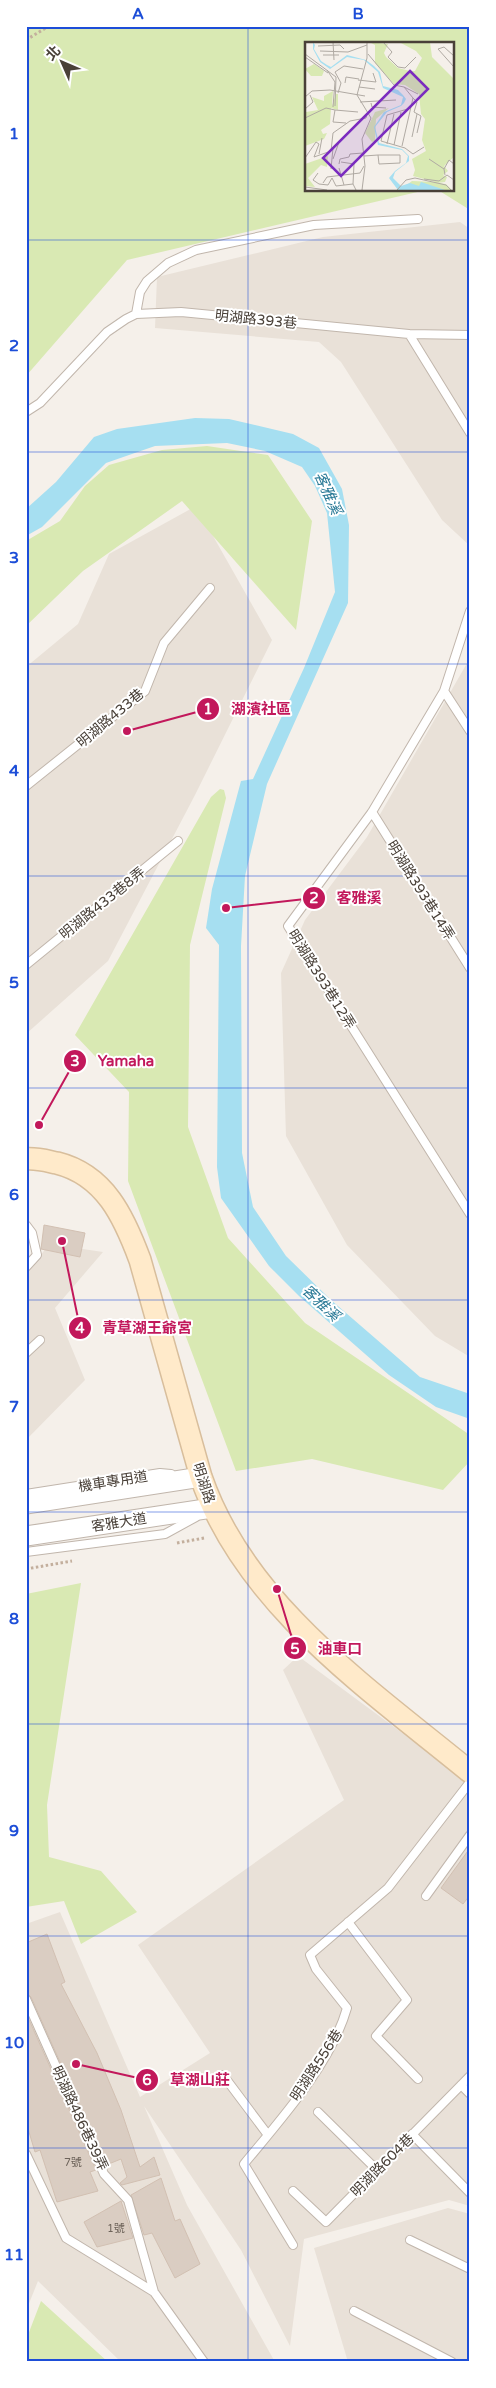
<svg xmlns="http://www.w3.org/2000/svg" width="496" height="2388" font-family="'Varela Round','Noto Sans TC',sans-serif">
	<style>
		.residential { fill: #e9e1d8 }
		.green { fill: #d9e9b3 }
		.water { fill: #a6dff1 }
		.building { fill: #dacdc2; stroke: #d2c0b2 }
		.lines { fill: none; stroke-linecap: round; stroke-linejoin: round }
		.service-casing { stroke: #c1b6ac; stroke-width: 10 }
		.tertiary-casing { stroke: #c1b6ac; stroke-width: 21 }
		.secondary-casing { stroke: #d8be9c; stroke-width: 24 }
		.path { stroke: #c3af9d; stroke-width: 3; stroke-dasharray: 2.5 2.5; stroke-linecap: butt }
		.service { stroke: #fff; stroke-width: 8 }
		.tertiary { stroke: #fff; stroke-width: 19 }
		.secondary { stroke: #ffeaca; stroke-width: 21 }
		.grid { fill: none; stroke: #1d4ed8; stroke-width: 1; stroke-opacity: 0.55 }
		.labels { text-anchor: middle; stroke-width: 4; stroke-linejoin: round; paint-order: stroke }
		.number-label { font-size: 11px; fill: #6d635a }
		.street-label { font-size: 14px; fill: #494038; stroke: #fff }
		.water-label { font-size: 15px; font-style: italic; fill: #297996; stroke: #fff }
		.inset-road { fill: none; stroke: #b0aaa3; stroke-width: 1 }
		.view { fill: #7b2cbf; fill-opacity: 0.15; stroke: #7b2cbf; stroke-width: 2.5 }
		.inset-edge { fill: none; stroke: #494038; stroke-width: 2.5 }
		.leader { fill: none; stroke: #c2185b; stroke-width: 2 }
		.callout-dot { fill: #c2185b; stroke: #fff; stroke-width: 2 }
		.mark-label { font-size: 15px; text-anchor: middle; font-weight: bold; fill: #fff }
		.callout-label { font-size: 15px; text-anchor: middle; font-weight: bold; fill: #c2185b; stroke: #fff; stroke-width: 4; stroke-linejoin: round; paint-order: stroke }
		.neatline { fill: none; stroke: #1d4ed8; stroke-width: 2 }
		.grid-label { font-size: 16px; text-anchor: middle; font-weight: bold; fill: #1d4ed8 }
	</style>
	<rect width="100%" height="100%" fill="#f5f0ea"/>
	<!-- residential -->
	<path class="residential" d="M460,222L470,229V546L442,520L341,362L319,342L155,328L157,277L323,237Z
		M196,506L272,640L195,795L108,961L26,1034V667L78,624L109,554Z
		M470,658V1357L435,1336L347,1245L286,1136L281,973L305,920L367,837Z
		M49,1244L103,1252L55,1308L85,1380L26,1440V1275Z
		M298,1656L470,1783V2206L449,2200L304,2239L290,2346L241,2250L144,2106L187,2205L275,2362H121L38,2281L26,2311V1924L60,1912L140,2097L210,2053L138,1945L344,1800L283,1670Z
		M448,2208L470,2214V2362H348L314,2248Z"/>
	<!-- green -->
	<path class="green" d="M26,26H470V210L438,190H452V44H306V190H426L127,260L26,376Z
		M207,446L268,455L312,521L296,630L182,501L83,571L26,626V541L60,521L85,486L109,465L162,450Z
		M220,789L224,790L226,798L190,945L188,1127L228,1238L305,1323L470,1435V1461L443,1490L312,1459L236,1471L128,1181L129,1092L75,1035L211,797Z
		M81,1583L47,1805L49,1857L101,1871L137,1912L81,1944L64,1901L26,1907V1594Z
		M41,2301L108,2362H26V2340Z"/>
	<!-- water -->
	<path class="water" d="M195,418L229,419L293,434L319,448L342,489L349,525L348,603L267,784L245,876L241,946L242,1153L253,1207L286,1256L331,1300L420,1377L470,1394V1419L436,1407L389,1375L299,1296L269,1266L221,1198L217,1167L219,945L206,928L212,889L241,781L253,779L304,668L335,592L327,513L315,486L302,467L265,451L227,443L155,446L106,463L42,527L26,536V509L56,482L94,437L117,429Z"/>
	<!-- building -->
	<path class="building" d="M44,1225L85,1233L80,1257L41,1249Z
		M470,1848V1895L463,1904L441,1888Z
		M47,1934L65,1982L61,1984L97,2053L121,2110L140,2167L154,2157L160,2175L122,2185L120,2183L127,2177L121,2159L106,2165L31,1997L26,1993V1943Z
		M26,2013L96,2170L90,2172L98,2191L57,2202L40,2150L35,2152L26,2122Z
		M161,2178L175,2221L180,2219L200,2264L175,2278L152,2233L144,2235L131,2195Z
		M121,2201L133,2238L97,2247L84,2222Z"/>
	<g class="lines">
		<defs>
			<path id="service" d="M136,314L140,292L147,281L168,263L196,250L314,225L418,219
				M409,334L470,335
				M26,412L40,403L107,332L126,319L136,314L181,312L409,334L470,433
				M470,611L444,691L372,812L288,926L470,1214
				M444,691L470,731
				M26,786L145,691L164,643L210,588
				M372,812L470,968
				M26,965L178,841
				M26,1225L32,1233L37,1255L26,1267
				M26,1353L40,1340
				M26,1494L160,1473L171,1474
				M26,1552L165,1534L196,1517
				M426,1896L470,1835
				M348,1922L407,2000L376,2036L418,2079
				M26,1999L104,2174L128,2200L154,2292
				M223,2075L268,2135
				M461,2085L470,2094
				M318,2112L377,2170
				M412,2134L470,2193
				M26,2154L66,2238L154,2292L204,2362
				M293,2191L326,2222L470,2076
				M410,2240L470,2269
				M293,2245L244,2164C281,2119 331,2064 347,2008L316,1969L310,1955L388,1888L470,1782
				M354,2311L452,2362"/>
			<path id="tertiary" d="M26,1504L201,1477
				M26,1536L212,1508"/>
			<path id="secondary" d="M26,1159C36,1158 47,1161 57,1163C105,1175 124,1217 140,1260L201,1477C245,1605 369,1689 470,1772"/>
		</defs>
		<!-- service casing -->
		<use href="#service" class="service-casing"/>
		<!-- tertiary casing -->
		<use href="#tertiary" class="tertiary-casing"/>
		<!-- secondary casing -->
		<use href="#secondary" class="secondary-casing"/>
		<!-- path -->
		<path class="path" d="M26,40L49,26
			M177,1543L204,1538
			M26,1569L72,1561"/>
		<!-- service -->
		<use href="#service" class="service"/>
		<!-- tertiary -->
		<use href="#tertiary" class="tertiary"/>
		<!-- secondary -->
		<use href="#secondary" class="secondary"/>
	</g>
	<!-- grid -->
	<path class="grid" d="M248,26V2362M26,240H470M26,452H470M26,664H470M26,876H470M26,1088H470M26,1300H470M26,1512H470M26,1724H470M26,1936H470M26,2148H470"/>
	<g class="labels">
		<!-- number labels -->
		<g class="number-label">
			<text x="73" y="2166">7號</text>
			<text x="116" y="2232">1號</text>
		</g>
		<!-- street labels -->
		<g class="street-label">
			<text transform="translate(256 319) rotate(6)" y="5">明湖路393巷</text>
			<text transform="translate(110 718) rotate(-40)" y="5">明湖路433巷</text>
			<text transform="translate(421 890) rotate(58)" y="5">明湖路393巷14弄</text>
			<text transform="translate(102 903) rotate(-39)" y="5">明湖路433巷8弄</text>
			<text transform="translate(322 979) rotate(58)" y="5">明湖路393巷12弄</text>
			<text transform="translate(113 1481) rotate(-9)" y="5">機車專用道</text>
			<text transform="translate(204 1483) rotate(72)" y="5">明湖路</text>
			<text transform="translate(119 1522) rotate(-9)" y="5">客雅大道</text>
			<text transform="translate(316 2065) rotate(-57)" y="5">明湖路556巷</text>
			<text transform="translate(80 2118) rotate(65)" y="5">明湖路486巷39弄</text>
			<text transform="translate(382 2165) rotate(-45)" y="5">明湖路604巷</text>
		</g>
		<!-- water labels -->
		<g class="water-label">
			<text transform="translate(328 493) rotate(66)" y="5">客雅溪</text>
			<text transform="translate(321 1303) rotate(43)" y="5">客雅溪</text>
		</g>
	</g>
	<!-- overview -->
	<g transform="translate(305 42)">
		<rect width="149" height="149" fill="#f5f0ea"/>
		<path d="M64,0L83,2L79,11L81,15L93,26L105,29H110L117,16L111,9L94,0H125L127,15L148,36L149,115L139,124L143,129L138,133L142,135L140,140L132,141L141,142L147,148H95L107,139L130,140L108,134L110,128L107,117L121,109L117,98L120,77L116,72L114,52L100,43L89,42L70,21V3ZM9,22L19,29L17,34H6L0,27ZM28,49L27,64L31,52H33V68L26,66L25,82L16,88L18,92L22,91L19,97L0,104L1,70L13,68L7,55L19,59V54ZM84,66L71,77L70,99L67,100L60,91L70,70ZM23,114L22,125L16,123L3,136L10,145L0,144V122Z" fill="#d9e9b3"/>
		<path d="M8,0L10,3L9,7L16,19L22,23L26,25L42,13L61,18L69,24L75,30L78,44L93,48L98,53L101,57L99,61L96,64L82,70L70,85L74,101L97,107L104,114V119L90,130L88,136L96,144L105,141L114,144L116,140L140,148H93L84,136L90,129L101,121L103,114L97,108L73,103L69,85L79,70L96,63L98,55L78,46L73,30L59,18L42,15L25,27L15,20L8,7Z" fill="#a6dff1"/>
		<path class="inset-road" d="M28,0L29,18M78,0L87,10L83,15L93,25L100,26L111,15M13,4L35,3L39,7M15,9L43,10M43,10L62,3M0,12L31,35L30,64M63,12L89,43L99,45L108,56L97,104M18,13H34M149,14L139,5L133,7L149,25M0,15L23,31M39,24L58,27M22,28L30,40L28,65M53,38L71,40L68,31M40,41L41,35L54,37M54,45L70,47M99,45L113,52M33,51L36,41L30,30L39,24M0,55L7,49L25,48L60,54M108,56L112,60L109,70L116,74L112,91M55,60L91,58M66,61L67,65L81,66M106,66L82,73L76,99L100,106L108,112L119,105M0,67L8,60L5,53M30,68L53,70M0,76L21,66L30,68L28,80L41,81M107,95L112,72M82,102L89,72M89,103L96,70M14,112L17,96M59,114L73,113H95V121L74,122L73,113M0,116L11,100L14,102L9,115L26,109L28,91L45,79L61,76L62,71M28,117L34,100M124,117L139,127L140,133M36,120L49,122L48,142M34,122L35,117L44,115L45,112L58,111M34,126L39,143M26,127L28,106M139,127L144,118L149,122M13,131L8,138L14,142L23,143L27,136M27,136L31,144L48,142L51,148M119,137L134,139L142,133L149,138M18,141L22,135L55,131L59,124M0,145L22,148M57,148L60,124L57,97L66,76L52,53L62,16V0M92,148L101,138L110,136L141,143L146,148"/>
		<path class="view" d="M105,29L123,47L36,134L18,116Z"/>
		<rect width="149" height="149" class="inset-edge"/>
	</g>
	<!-- callouts -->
	<path class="leader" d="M127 731L208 709M226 908L314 898M39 1125L75 1061M62 1241L80 1328M277 1589L295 1648M76 2064L147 2080"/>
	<g class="callout-dot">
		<circle cx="127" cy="731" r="5"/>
		<circle cx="226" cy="908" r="5"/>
		<circle cx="39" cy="1125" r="5"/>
		<circle cx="62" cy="1241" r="5"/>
		<circle cx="277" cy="1589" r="5"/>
		<circle cx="76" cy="2064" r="5"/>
		<circle cx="208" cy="709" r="12"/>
		<circle cx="314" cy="898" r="12"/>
		<circle cx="75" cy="1061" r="12"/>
		<circle cx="80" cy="1328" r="12"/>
		<circle cx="295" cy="1648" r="12"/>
		<circle cx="147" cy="2080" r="12"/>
	</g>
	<g class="mark-label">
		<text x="208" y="714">1</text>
		<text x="314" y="903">2</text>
		<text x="75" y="1066">3</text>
		<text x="80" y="1333">4</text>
		<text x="295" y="1654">5</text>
		<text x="147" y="2085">6</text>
	</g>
	<g class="callout-label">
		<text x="261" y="714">湖濱社區</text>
		<text x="359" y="903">客雅溪</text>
		<text x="126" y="1066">Yamaha</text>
		<text x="147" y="1333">青草湖王爺宮</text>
		<text x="340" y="1654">油車口</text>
		<text x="200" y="2085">草湖山莊</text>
	</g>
	<!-- border -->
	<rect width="496" height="2388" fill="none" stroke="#ffffff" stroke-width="55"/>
	<!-- north arrow -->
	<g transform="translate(62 62) rotate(315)" stroke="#ffffff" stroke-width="4" paint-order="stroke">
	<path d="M0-4L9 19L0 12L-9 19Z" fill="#494038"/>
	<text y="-8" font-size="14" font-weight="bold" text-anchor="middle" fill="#494038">北</text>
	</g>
	<rect x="28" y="28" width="440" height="2332" class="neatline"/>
	<g class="grid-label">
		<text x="138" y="19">A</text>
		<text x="358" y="19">B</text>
		<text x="14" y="139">1</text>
		<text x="14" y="351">2</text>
		<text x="14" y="563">3</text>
		<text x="14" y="776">4</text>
		<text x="14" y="988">5</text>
		<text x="14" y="1200">6</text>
		<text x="14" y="1412">7</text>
		<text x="14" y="1624">8</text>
		<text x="14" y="1836">9</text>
		<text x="14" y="2048">10</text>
		<text x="14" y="2260">11</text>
	</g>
</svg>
